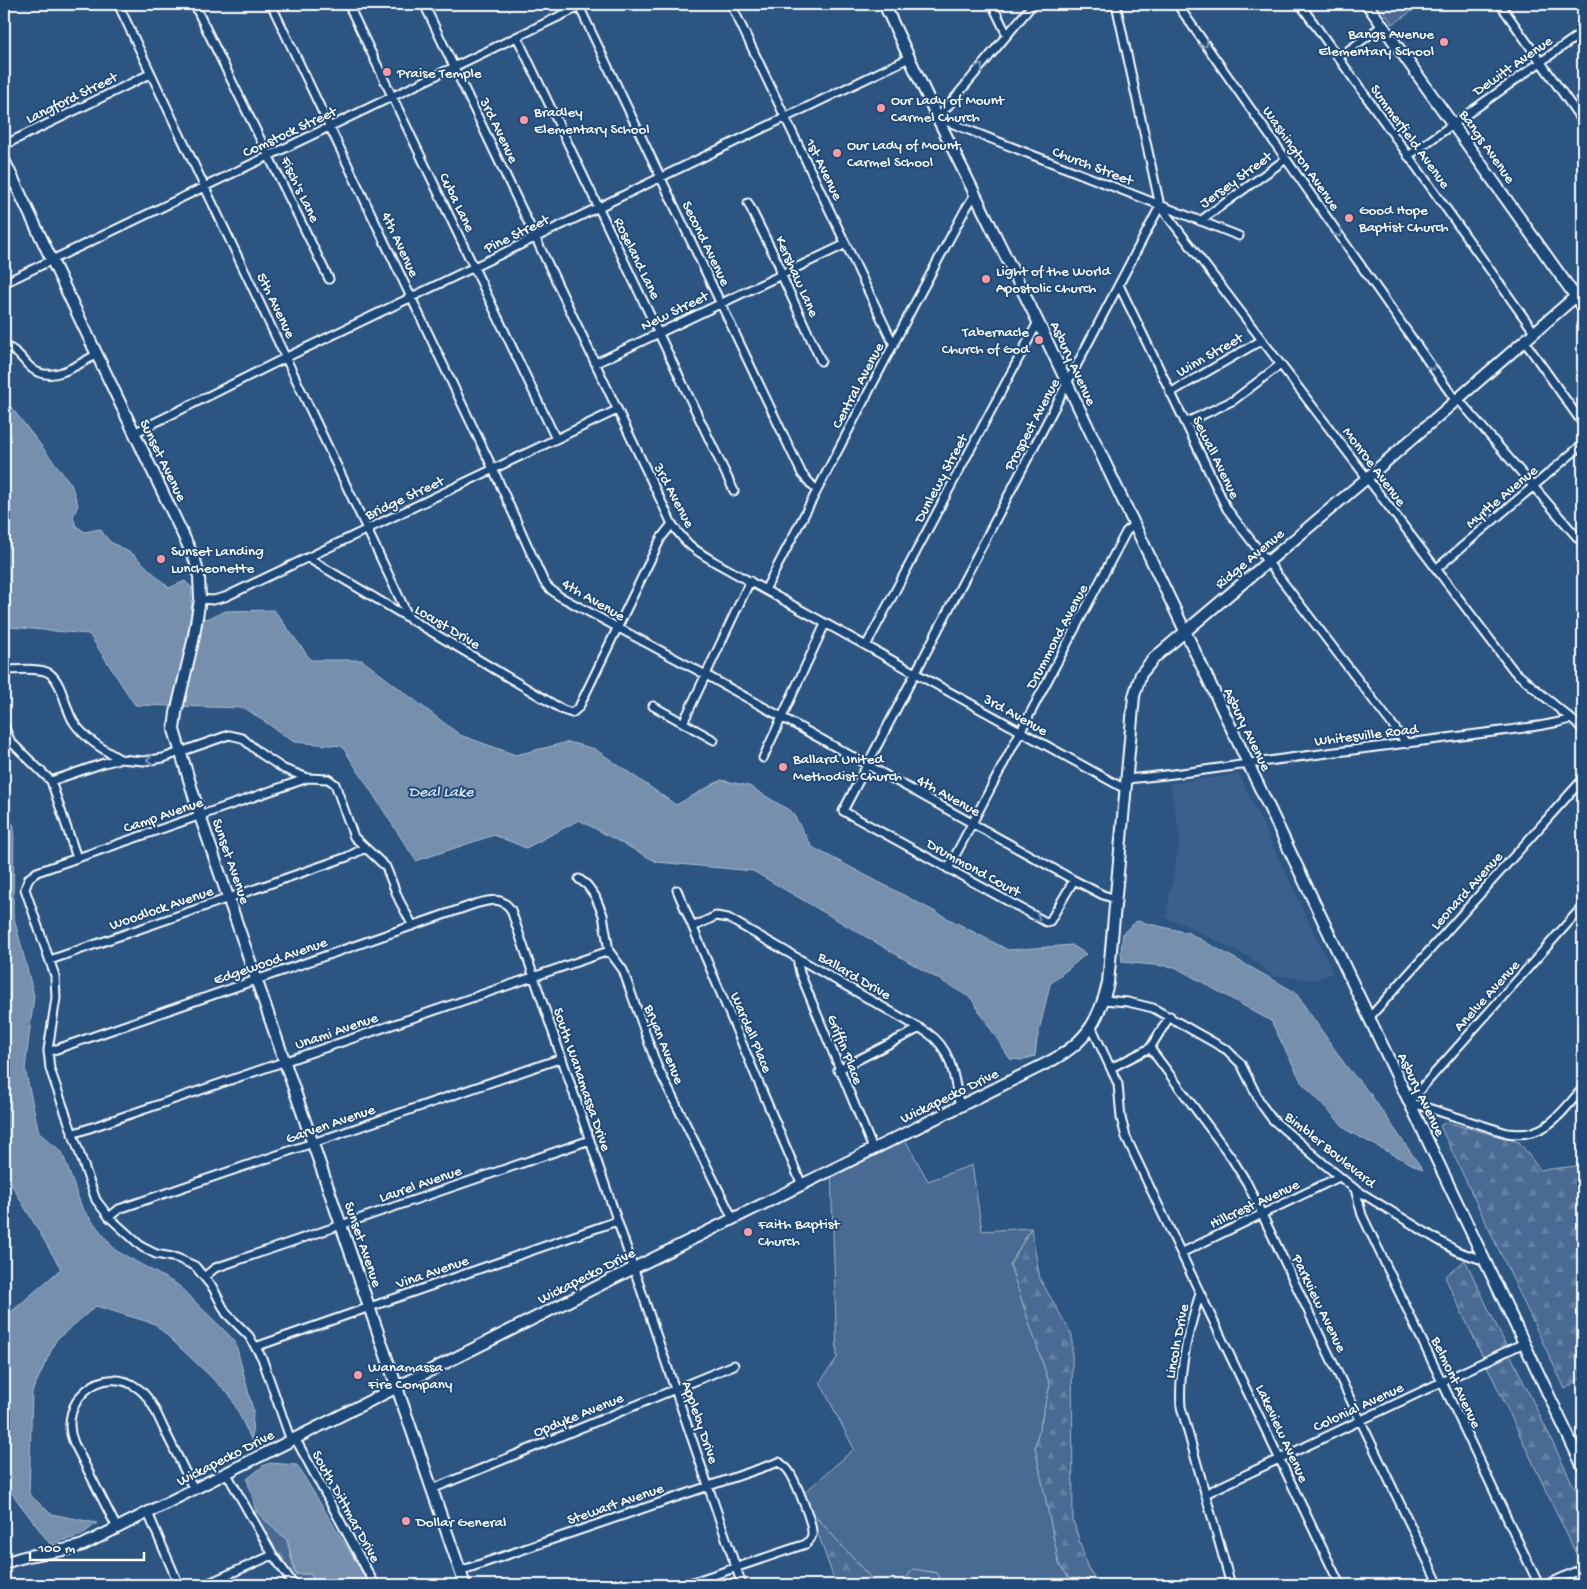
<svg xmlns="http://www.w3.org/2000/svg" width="1587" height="1589" font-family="'Gochi Hand',sans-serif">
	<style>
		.built { fill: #3b618b }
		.green { fill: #486b92; stroke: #a4b5c8 }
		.forest { fill: url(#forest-firs); stroke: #a4b5c8 }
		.water { fill: #748fad; stroke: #acbcce }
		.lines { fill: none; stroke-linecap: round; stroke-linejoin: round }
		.street-casing { stroke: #fff; stroke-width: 11 }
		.secondary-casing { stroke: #fff; stroke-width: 14 }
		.street { stroke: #1f4a7a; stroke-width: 7 }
		.secondary { stroke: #1f4a7a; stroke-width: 10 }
		.oneway { stroke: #7992af }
		.poi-dot { fill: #ff9aa2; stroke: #1f4a7a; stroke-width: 2 }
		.labels { text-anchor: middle; stroke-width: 4; stroke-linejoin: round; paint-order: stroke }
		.poi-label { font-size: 15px; fill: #fff; stroke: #1f4a7a; text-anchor: start }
		.street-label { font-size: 15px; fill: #fff; stroke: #1f4a7a }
		.water-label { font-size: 16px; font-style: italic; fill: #d5dde6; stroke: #1f4a7a }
	</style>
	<defs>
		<pattern id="forest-firs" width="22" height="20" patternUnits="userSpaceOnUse" patternTransform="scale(1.25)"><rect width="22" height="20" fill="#486b92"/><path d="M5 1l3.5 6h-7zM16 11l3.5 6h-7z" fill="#6381a2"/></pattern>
	</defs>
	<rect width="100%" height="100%" fill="#2c5582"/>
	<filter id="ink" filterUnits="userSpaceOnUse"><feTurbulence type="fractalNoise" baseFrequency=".02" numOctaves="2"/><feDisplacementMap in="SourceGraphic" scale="10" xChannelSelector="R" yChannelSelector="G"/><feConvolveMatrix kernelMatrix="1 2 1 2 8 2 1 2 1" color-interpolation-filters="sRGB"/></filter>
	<g filter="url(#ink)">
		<!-- built -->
		<path class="built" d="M1239,774L1333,973L1314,980L1272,975L1251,958L1180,923L1166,918L1180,837L1170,784Z"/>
		<!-- green -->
		<path class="green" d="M1378,4H1422L1393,24Z
			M902,1134L928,1181L972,1165L982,1231L1031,1228L1010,1265L1050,1385L1035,1447L1059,1564L1074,1585H944L937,1573L913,1569L902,1585H877L810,1510L804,1493L854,1449L820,1382L837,1358L831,1169Z"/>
		<!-- forest -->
		<path class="forest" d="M1446,1122L1519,1142L1540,1170L1578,1166L1583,1156V1377L1565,1389L1440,1126Z
			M1031,1228L1040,1279L1072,1335L1073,1520L1087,1566L1099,1585H1074L1059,1564L1035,1447L1050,1385L1010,1265Z
			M1465,1260L1575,1489L1583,1496V1556L1578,1558L1445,1277Z
			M810,1510L877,1585H836Z
			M256,1511L287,1540L295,1574H311L314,1585H300L283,1565L252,1516Z
			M913,1569L937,1573L944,1585H902Z"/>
		<!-- water -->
		<path class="water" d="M4,398L71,484L78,505L73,517L76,526L85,532L100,529L109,541L134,555L169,588L185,581L192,588L191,614L207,619L226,611L274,610L311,660H362L460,735L516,755L568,742L595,749L676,805L721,780L749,786L792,812L812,847L1008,950L1072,945L1086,954L1050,984L1037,1040L1035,1056L1023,1060L1010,1059L971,998L753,871L657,862L579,820L526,848L494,835L416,861L342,746L294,742L245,708L135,705L89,634L9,627L4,625Z
			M4,811L14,826L13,914L34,996L25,1069L39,1133L62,1152L82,1208L115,1250L178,1285L235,1341L253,1410L252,1441L230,1395L155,1324L96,1306L56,1340L32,1392L29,1494L51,1514L97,1523L80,1536L50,1544L4,1483V1318L61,1269L4,1172Z
			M1137,921L1189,933L1295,992L1346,1066L1371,1095L1423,1170L1348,1131L1302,1083L1271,1021L1175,967L1122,962L1121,951L1123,933Z
			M270,1463L297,1465L370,1585H314L311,1574H296L287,1540L256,1511L247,1479L263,1466Z"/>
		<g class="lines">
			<defs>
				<path id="street" d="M118,4L410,620
					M194,4L329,279
					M271,4L493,469L544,582L549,588L559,596L706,675L1074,880L1103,895L1116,899
					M348,4L556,439
					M424,4L672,524C688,547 696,551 720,565L1125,789
					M578,4L802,474L817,491
					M731,4L894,345
					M992,4L1007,35
					M1033,4L938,118L1239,236
					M1177,4L1456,401
					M1300,4L1535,333
					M1500,4L1583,122
					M517,37L734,491
					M1338,58L1383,25
					M4,145L150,74
					M1408,156L1583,32
					M748,203L779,265L781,274L821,361
					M1160,206L1514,671L1583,729
					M1200,221L1286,159
					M4,283L585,4
					M1119,285L1227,509L1407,744
					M1525,342L1583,424
					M4,346C15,349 21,357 28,365C48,387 77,365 97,354
					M596,363L846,244
					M1170,393L1262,340
					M1458,399L1583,544
					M1185,423L1234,400L1281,364
					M134,433L287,357L909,58
					M308,558L563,710L572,713L579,707L661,538L672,524
					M1436,569L1583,444
					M765,590L914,305L965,210L975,194
					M200,599L213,600L225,597L617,410
					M866,646L1038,322
					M4,670C15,670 40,667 49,673C62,681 65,708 73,721C84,738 102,749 120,759
					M653,706L714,740
					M683,723L750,581
					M4,726L11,742L51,781L77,858
					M763,758L825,624
					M1126,779C1199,773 1272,759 1345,751C1392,745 1439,739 1485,733C1515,729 1543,727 1571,719
					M51,781L104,763L120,759L144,761L163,758L229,735L242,738L261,754L284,769L308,778L328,779L335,784L354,837L386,867L399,900L413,926
					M948,869L1126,532L1134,524
					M579,879L587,885L595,896L603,915L609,951L623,970L657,1066L733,1219
					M1074,880L1050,921L1046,922L843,811L1160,206L1116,4
					M677,890L802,1185
					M1583,906L1409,1102L1507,1133C1546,1139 1560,1114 1583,1088
					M693,927L716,916L728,918L928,1033C953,1050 954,1079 960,1107
					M797,958L800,973L873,1149
					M50,960L347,857L365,848
					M1104,1000L1128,1002L1153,1008L1227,1050L1241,1064L1261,1104L1272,1119L1324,1164L1355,1189L1438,1240L1457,1251L1485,1261
					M1369,1018L1583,779
					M1092,1028L1118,1084L1121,1118L1126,1137L1200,1293C1189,1330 1178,1369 1181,1407L1231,1585
					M1150,1048L1231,1157L1247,1183L1439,1585
					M48,1052L475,904C490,900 502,896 511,910L742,1585
					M1111,1068L1150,1048L1170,1016
					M838,1070L920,1028
					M72,1134L609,951
					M1355,1189L1362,1215L1539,1585
					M109,1217L119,1209L562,1058
					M1181,1253L1339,1177
					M204,1277L215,1268L590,1140
					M1200,1293L1340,1585
					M255,1347L617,1221
					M295,1438L375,1585
					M291,1441L262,1358L249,1336L226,1313L213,1288L195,1266L177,1258L156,1254L142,1247L109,1217L96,1200L50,1069L48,1050L56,998L55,976L25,889L29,878L37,872L308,778
					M227,1474L273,1555L294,1585
					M432,1489L734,1365
					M1205,1494L1524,1343
					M148,1513L179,1585
					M117,1528L74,1443C56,1402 103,1361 139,1389C153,1400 159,1420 167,1435C176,1453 185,1471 194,1490
					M460,1571L779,1462C782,1465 785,1466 788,1470C795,1479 813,1523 812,1534C812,1538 809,1541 806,1544L684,1585
					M204,1585L273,1555
					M1546,1585L1583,1568"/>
				<path id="secondary" d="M884,4L937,117L1038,322L1583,1467
					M1367,4L1583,307
					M4,160L195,560L199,577L200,599L193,641L176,713L174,730L200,816L465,1585
					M4,1564C29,1552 57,1554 83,1545L634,1268L1045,1064C1083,1045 1098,1025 1108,983L1134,696L1141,674L1154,658L1367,478L1583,290"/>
			</defs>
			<!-- street casing -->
			<use href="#street" class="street-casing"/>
			<!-- secondary casing -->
			<use href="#secondary" class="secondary-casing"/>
			<!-- street -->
			<use href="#street" class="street"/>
			<!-- secondary -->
			<use href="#secondary" class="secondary"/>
		</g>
		<!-- one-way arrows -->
		<defs><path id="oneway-chevron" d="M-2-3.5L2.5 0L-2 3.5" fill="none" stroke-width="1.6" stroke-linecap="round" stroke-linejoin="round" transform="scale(1.25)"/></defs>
		<g class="oneway">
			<use href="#oneway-chevron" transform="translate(1205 44) rotate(55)"/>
			<use href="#oneway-chevron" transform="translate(980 67) rotate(-50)"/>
			<use href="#oneway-chevron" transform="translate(1339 234) rotate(55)"/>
			<use href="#oneway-chevron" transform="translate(1432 367) rotate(55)"/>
			<use href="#oneway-chevron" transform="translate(150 760) rotate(175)"/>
			<use href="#oneway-chevron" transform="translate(1037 918) rotate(29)"/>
		</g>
	</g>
	<!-- markers -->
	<g class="poi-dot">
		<circle cx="1444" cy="42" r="5"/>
		<circle cx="387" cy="72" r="5"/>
		<circle cx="881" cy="108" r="5"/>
		<circle cx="524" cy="120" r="5"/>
		<circle cx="837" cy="153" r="5"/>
		<circle cx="1349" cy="218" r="5"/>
		<circle cx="986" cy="279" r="5"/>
		<circle cx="1039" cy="340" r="5"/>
		<circle cx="161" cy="559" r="5"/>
		<circle cx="783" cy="767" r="5"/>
		<circle cx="748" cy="1232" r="5"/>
		<circle cx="358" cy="1375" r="5"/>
		<circle cx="406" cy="1521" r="5"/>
	</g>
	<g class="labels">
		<!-- poi labels -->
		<g class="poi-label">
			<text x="1434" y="38" text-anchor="end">Bangs Avenue<tspan x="1434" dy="17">Elementary School</tspan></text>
			<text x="397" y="77">Praise Temple</text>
			<text x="891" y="104">Our Lady of Mount<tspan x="891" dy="17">Carmel Church</tspan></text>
			<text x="534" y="116">Bradley<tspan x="534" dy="17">Elementary School</tspan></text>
			<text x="847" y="149">Our Lady of Mount<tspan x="847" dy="17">Carmel School</tspan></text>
			<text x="1359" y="214">Good Hope<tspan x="1359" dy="17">Baptist Church</tspan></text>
			<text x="996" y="275">Light of the World<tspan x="996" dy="17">Apostolic Church</tspan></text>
			<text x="1029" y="336" text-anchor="end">Tabernacle<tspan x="1029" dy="17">Church of God</tspan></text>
			<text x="171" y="555">Sunset Landing<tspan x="171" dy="17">Luncheonette</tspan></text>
			<text x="793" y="763">Ballard United<tspan x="793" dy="17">Methodist Church</tspan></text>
			<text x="758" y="1228">Faith Baptist<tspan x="758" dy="17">Church</tspan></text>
			<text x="368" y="1371">Wanamassa<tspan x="368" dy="17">Fire Company</tspan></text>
			<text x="416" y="1526">Dollar General</text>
		</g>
		<!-- street labels -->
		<g class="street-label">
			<text transform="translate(1512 65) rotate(-35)" y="5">Dewitt Avenue</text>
			<text transform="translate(71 97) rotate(-26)" y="5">Langford Street</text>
			<text transform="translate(500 130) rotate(64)" y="5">3rd Avenue</text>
			<text transform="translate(289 131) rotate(-25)" y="5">Comstock Street</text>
			<text transform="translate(1411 136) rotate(54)" y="5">Summerfield Avenue</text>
			<text transform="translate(1488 146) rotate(55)" y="5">Bangs Avenue</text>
			<text transform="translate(1302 158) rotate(55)" y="5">Washington Avenue</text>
			<text transform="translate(1093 165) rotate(21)" y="5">Church Street</text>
			<text transform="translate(825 169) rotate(64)" y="5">1st Avenue</text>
			<text transform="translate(1235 179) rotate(-36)" y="5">Jersey Street</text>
			<text transform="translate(301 189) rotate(64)" y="5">Fisch's Lane</text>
			<text transform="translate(458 202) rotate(64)" y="5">Cuba Lane</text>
			<text transform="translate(516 233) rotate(-26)" y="5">Pine Street</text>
			<text transform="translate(707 243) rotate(64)" y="5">Second Avenue</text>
			<text transform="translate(401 244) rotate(65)" y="5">4th Avenue</text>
			<text transform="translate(638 258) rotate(64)" y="5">Roseland Lane</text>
			<text transform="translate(798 276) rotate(66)" y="5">Kershaw Lane</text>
			<text transform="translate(277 305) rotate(64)" y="5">5th Avenue</text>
			<text transform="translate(674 310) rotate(-26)" y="5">New Street</text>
			<text transform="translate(1209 354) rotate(-30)" y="5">Winn Street</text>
			<text transform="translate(1074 363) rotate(65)" y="5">Asbury Avenue</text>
			<text transform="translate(857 385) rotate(-62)" y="5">Central Avenue</text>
			<text transform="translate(1031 424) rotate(-62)" y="5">Prospect Avenue</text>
			<text transform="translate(1217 457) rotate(64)" y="5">Sewall Avenue</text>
			<text transform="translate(164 460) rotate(64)" y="5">Sunset Avenue</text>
			<text transform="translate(1375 466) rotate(53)" y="5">Monroe Avenue</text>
			<text transform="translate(940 478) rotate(-62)" y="5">Dunlewy Street</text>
			<text transform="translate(675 495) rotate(62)" y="5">3rd Avenue</text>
			<text transform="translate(1501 496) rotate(-40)" y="5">Myrtle Avenue</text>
			<text transform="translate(404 497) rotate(-25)" y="5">Bridge Street</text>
			<text transform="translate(1249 558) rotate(-40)" y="5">Ridge Avenue</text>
			<text transform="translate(594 599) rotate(30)" y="5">4th Avenue</text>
			<text transform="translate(448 626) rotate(31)" y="5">Locust Drive</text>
			<text transform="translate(1056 636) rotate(-62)" y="5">Drummond Avenue</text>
			<text transform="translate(1016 714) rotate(29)" y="5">3rd Avenue</text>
			<text transform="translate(1248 729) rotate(64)" y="5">Asbury Avenue</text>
			<text transform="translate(1366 734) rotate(-7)" y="5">Whitesville Road</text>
			<text transform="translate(949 795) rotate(29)" y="5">4th Avenue</text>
			<text transform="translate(163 814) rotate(-19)" y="5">Camp Avenue</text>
			<text transform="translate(232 861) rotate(71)" y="5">Sunset Avenue</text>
			<text transform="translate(974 867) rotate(29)" y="5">Drummond Court</text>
			<text transform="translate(1466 890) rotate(-48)" y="5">Leonard Avenue</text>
			<text transform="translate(161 907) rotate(-19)" y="5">Woodlock Avenue</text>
			<text transform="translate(270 960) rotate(-19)" y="5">Edgewood Avenue</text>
			<text transform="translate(855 975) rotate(30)" y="5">Ballard Drive</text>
			<text transform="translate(1486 995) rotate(-48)" y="5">Anelve Avenue</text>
			<text transform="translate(336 1030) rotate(-19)" y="5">Unami Avenue</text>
			<text transform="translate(752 1032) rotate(67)" y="5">Wardell Place</text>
			<text transform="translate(665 1044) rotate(68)" y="5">Bryan Avenue</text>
			<text transform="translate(846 1049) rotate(68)" y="5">Griffin Place</text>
			<text transform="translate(583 1079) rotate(71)" y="5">South Wanamassa Drive</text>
			<text transform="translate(1422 1094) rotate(64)" y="5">Asbury Avenue</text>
			<text transform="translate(949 1095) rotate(-26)" y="5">Wickapecko Drive</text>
			<text transform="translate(330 1123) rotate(-19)" y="5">Garven Avenue</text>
			<text transform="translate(1331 1149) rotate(39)" y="5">Bimbler Boulevard</text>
			<text transform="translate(420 1183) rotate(-19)" y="5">Laurel Avenue</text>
			<text transform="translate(1254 1203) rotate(-25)" y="5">Hillcrest Avenue</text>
			<text transform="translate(364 1244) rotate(71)" y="5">Sunset Avenue</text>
			<text transform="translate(432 1271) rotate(-19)" y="5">Vina Avenue</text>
			<text transform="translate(586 1275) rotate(-27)" y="5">Wickapecko Drive</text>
			<text transform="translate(1320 1303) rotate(64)" y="5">Parkview Avenue</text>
			<text transform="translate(1176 1341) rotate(-79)" y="5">Lincoln Drive</text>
			<text transform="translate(1457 1382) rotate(65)" y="5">Belmont Avenue</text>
			<text transform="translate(1358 1406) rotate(-25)" y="5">Colonial Avenue</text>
			<text transform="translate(578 1414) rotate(-22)" y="5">Opdyke Avenue</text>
			<text transform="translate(701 1422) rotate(71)" y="5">Appleby Drive</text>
			<text transform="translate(1283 1433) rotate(65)" y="5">Lakeview Avenue</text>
			<text transform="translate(225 1457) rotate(-27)" y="5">Wickapecko Drive</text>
			<text transform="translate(615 1503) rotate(-19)" y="5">Stewart Avenue</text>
			<text transform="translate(347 1506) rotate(61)" y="5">South Dittmar Drive</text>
		</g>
		<!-- water labels -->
		<g class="water-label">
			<text x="441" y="796">Deal Lake</text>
		</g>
	</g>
	<!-- margin -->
	<rect width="1587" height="1589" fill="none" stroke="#1f4a7a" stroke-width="20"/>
	<rect x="10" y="10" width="1567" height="1569" fill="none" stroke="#fff" stroke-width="2" filter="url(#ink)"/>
	<!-- scale -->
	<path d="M30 1552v8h114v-8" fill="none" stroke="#ffffff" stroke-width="2.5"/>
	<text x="38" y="1552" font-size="15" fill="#ffffff" stroke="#1f4a7a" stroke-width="4" paint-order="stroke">100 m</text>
</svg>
